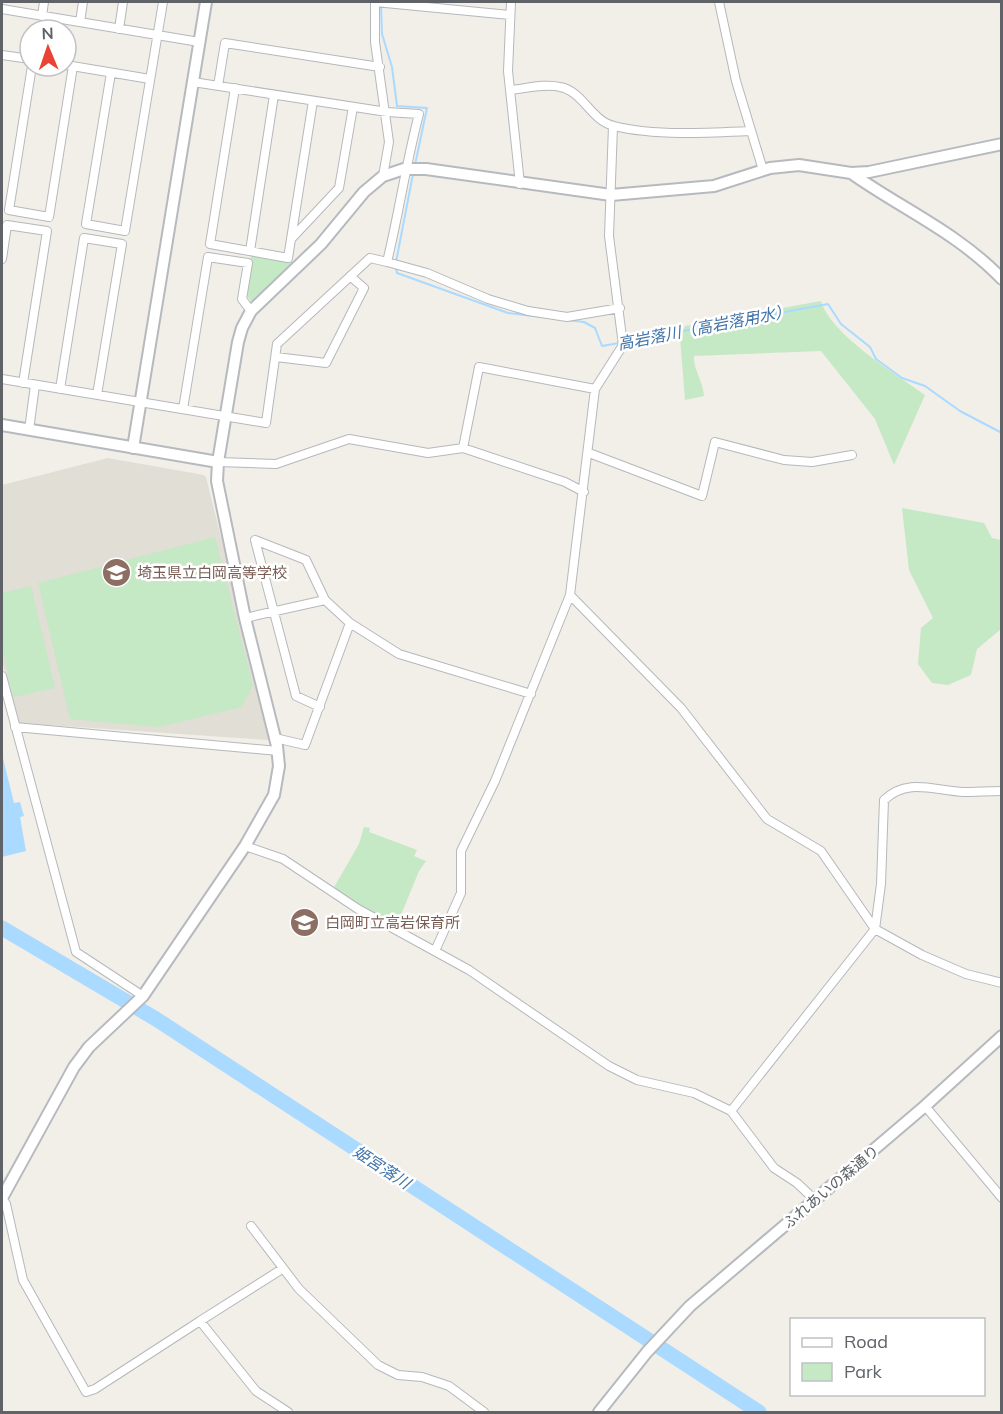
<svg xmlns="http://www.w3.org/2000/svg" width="1003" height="1414" font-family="Mulish,'Noto Sans JP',sans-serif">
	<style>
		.education { fill: #e1ded6 }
		.green { fill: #c5e8c5 }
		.water { fill: #aadaff }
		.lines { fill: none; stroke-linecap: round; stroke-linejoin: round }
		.stream { stroke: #aadaff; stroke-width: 2 }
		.river { stroke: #aadaff; stroke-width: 15 }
		.street-casing { stroke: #b5b8bc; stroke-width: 10 }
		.secondary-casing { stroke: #b6babf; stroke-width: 14 }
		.street { stroke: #fff; stroke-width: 8 }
		.secondary { stroke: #fff; stroke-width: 10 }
		.labels { text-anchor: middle; stroke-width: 5; stroke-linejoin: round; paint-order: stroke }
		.education-label { font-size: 15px; fill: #785e54; stroke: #fff; text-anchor: start }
		.street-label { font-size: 15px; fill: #5f6368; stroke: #fff }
		.water-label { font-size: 16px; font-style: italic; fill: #4174aa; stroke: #fff }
	</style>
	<rect width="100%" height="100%" fill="#f1efe8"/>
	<!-- education -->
	<path class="education" d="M108,458L204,475L206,477L271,738L268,740L20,723L17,720L2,661V485Z"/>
	<!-- green -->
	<path class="green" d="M251,255L296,262L252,302L246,295Z
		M821,301C831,335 896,374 925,395L894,465L875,419L821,351L694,356C693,369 703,381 704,396L685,400L680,337L685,326Z
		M902,508L984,523L992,538L1001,540V629L977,649L971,675L948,685L932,683L918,664L921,628L933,618L909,570Z
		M215,537L253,686L242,707L159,727L70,719L38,583Z
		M31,586L55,688L13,697L2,647V593Z
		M364,827L370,828L369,832L417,850L414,856L426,861L419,871L396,927L333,889L359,844Z"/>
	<!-- water -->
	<path class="water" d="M2,754L14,803L20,802L24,816L20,817L26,851L2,857Z"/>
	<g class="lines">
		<!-- stream -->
		<path class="stream" d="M381,4L382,34L392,67L397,106L427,108L415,165
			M396,262L413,174
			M396,268L397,273L508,313L584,322L595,328L602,346L619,343
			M625,342L828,304L841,324L870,347L876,359L902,378L925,386L960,411L1002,433"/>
		<!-- river -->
		<path class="river" d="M2,928L156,1019L759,1412"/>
		<defs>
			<path id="street" d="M375,2V42L389,142L383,176
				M375,2L510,15
				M511,2L508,71L520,184
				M719,2L736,81L763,170
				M2,9L199,42
				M42,16L44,2
				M80,22L83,2
				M119,29L123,2
				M2,55L30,59
				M66,65L150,79
				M32,66L9,210L49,217L73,66
				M111,73L86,224L125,231L163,2
				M218,86L225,43L380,67
				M235,88L210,244L288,258L313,101
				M510,90C524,89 545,83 560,87C583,91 591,121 614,126C653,136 711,133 751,131
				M292,238L339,188L353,107
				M250,251L274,95
				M2,259L7,225L47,231L23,383
				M387,262L427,273L488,299L528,311L567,317L620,308
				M276,357L326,363L364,288L350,276
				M2,379L266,423L277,344L370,258L387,262C399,213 406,163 419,114L387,112L193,82
				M60,389L84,238L122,244L97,395
				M183,409L208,257L248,263L242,299L251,311
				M29,430L35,385
				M463,448L479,367L595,389
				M589,453L702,496L715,442L784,460L812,462L852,455
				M218,462L276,464L349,439L428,453L463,448L565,482L584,492
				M255,540L306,560L325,600L350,623L399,654L531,694
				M255,540L296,696L320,707
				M570,595L681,708L767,819L821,851L875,929L922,955L966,974L1002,983
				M245,618L325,600
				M2,676L76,952L143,996
				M15,727L278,751
				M275,738L305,745L350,623
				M245,846L283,859L358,909L469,970L609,1066L637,1080L694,1093L731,1111L774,1168L797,1183L815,1200
				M435,951L461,893V851L495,781L570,595L595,389L623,345L609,236L613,126
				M925,1106L1002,1198
				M731,1111L875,929L881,884L884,800C908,777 935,791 964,792C976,792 989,791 1002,791
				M2,1198L6,1204L23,1280L86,1392L95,1389L200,1321L256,1391L288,1412
				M251,1226L299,1289L378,1365L398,1375L422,1377L449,1386L484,1412
				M200,1321L282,1269"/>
			<path id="secondary" d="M851,173C902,209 958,233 1002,279
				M2,425L218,462
				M133,448L206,2
				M2,1198L74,1067L89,1047L143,996L245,846L274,795L279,766L277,746L245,618L217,481L218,462L238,342L242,328L251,311L321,244L364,192L383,176L404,169H426L611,195L714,186L770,168L799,165L851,173L869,172L1002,144
				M599,1412L647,1352L690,1306L925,1106L1002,1036"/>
		</defs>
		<!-- street casing -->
		<use href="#street" class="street-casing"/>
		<!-- secondary casing -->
		<use href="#secondary" class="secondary-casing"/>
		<!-- street -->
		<use href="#street" class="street"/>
		<!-- secondary -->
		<use href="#secondary" class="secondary"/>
	</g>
	<!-- icons -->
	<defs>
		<symbol id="school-disc" viewBox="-11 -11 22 22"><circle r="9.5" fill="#8d6e63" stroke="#fff"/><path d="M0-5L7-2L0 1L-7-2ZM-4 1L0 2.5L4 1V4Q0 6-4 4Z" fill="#fff"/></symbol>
	</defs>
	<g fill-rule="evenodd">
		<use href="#school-disc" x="100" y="556" width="33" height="33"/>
		<use href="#school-disc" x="288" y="906" width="33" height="33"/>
	</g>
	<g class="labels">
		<!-- education labels -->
		<g class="education-label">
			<text x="137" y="578">埼玉県立白岡高等学校</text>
			<text x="325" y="928">白岡町立高岩保育所</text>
		</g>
		<!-- street labels -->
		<g class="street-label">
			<text transform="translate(831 1187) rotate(-40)" y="5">ふれあいの森通り</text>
		</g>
		<!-- water labels -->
		<g class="water-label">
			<text transform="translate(704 327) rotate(-11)" y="6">高岩落川（高岩落用水）</text>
			<text transform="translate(382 1167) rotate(33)" y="6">姫宮落川</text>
		</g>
	</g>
	<!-- border -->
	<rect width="1003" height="1414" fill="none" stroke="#5f6368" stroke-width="6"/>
	<!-- legend -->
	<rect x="790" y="1318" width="195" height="78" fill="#ffffff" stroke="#bfc1c3" stroke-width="1.5"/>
	<rect x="802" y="1338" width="30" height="9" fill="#ffffff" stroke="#bfc1c3" stroke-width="1.5"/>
	<text x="844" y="1348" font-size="18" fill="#5f6368">Road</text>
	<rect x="802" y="1363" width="30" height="18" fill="#c5e8c5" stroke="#bfc1c3" stroke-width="1.5"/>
	<text x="844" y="1378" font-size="18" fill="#5f6368">Park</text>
	<!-- north arrow -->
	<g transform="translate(48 48) rotate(358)"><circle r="28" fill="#ffffff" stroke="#bfc1c3" stroke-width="1.5"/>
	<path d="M0-4.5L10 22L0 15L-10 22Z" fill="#ea4335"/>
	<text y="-9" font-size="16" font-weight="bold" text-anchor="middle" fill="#5f6368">N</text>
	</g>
</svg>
